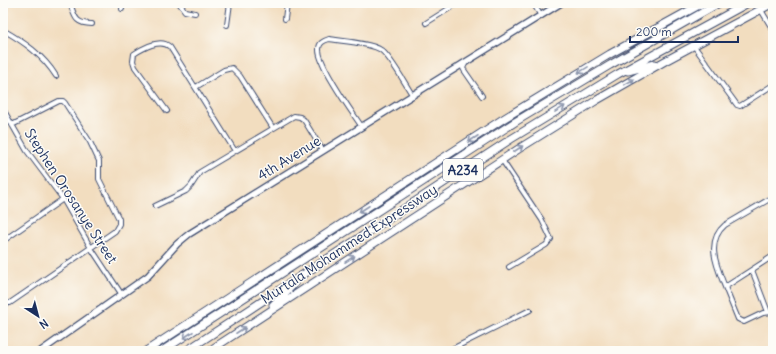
<svg xmlns="http://www.w3.org/2000/svg" width="776" height="354" font-family="Delius,sans-serif">
	<style>
		.lines { fill: none; stroke-linecap: round; stroke-linejoin: round }
		.street-casing { stroke: #3b496d; stroke-width: 6 }
		.secondary-casing { stroke: #3b496d; stroke-width: 8 }
		.highway-casing { stroke: #3b496d; stroke-width: 9 }
		.street { stroke: #fff; stroke-width: 4 }
		.secondary { stroke: #fff; stroke-width: 5.5 }
		.highway { stroke: #fff; stroke-width: 7 }
		.oneway { stroke: #8d97ae }
		.labels { text-anchor: middle; stroke-width: 3; stroke-linejoin: round; paint-order: stroke }
		.shield { fill: #fdfcf7; stroke: #5f6c8c; stroke-width: 1 }
		.shield-label { font-size: 13px; font-weight: bold; fill: #1b2f5e }
		.street-label { font-size: 14px; fill: #1b2f5e; stroke: #fdfcf7 }
	</style>
	<rect width="100%" height="100%" fill="#fdfcf7"/>
	<filter id="ink" filterUnits="userSpaceOnUse"><feTurbulence type="fractalNoise" baseFrequency=".025" numOctaves="2"/><feDisplacementMap in="SourceGraphic" scale="8" xChannelSelector="R" yChannelSelector="G"/><feConvolveMatrix kernelMatrix="1 2 1 2 8 2 1 2 1" color-interpolation-filters="sRGB"/></filter>
	<filter id="wash" filterUnits="userSpaceOnUse"><feTurbulence type="fractalNoise" baseFrequency=".012" numOctaves="4" result="noise"/><feDisplacementMap in="SourceGraphic" scale="16" xChannelSelector="R" yChannelSelector="G"/><feGaussianBlur stdDeviation="0.9" result="paint"/><feColorMatrix in="noise" values="0 0 0 0 0 0 0 0 0 0 0 0 0 0 0 0 0 1.4 0 .05"/><feComposite in="paint" operator="in"/></filter>
	<g filter="url(#wash)">
		<rect width="100%" height="100%" fill="#f2ddbf"/>
	</g>
	<g filter="url(#ink)">
		<g class="lines">
			<defs>
				<path id="street" d="M70,3C75,17 75,24 92,24
					M179,3L185,11L195,13
					M533,3L541,16
					M122,9L123,3
					M761,10L773,30
					M285,19L287,3
					M426,23L458,3
					M227,25L230,3
					M3,30C24,42 43,55 56,76
					M694,46L737,105L740,106L773,85
					M465,64L463,68L464,70L482,96
					M196,87L224,70L232,68L240,76L273,128
					M3,109L27,151L63,199L91,248L122,295
					M167,111L135,67L133,61L134,54C143,48 161,38 170,47L235,151
					M362,127C352,112 318,65 319,49C319,43 323,41 329,39C341,41 372,43 381,50C391,57 405,84 413,96
					M502,160L542,220L551,239L546,245L509,267
					M155,206L186,191L191,186L200,172L294,116L300,117L304,120L323,151
					M3,241L63,199
					M773,256L725,287L738,319L744,322L763,313L773,312
					M752,270L768,312
					M725,287C717,267 705,242 725,225L773,197
					M3,301L6,303H10L115,231L119,224V219L99,179V161L90,142L65,103L63,101H59L12,125
					M448,351L530,310"/>
				<path id="secondary" d="M41,351L148,276L177,244L189,234L561,3"/>
				<path id="highway" d="M628,71L655,64
					M273,305L294,284
					M146,351L503,119L610,54L703,3
					M162,351L515,122L610,65L719,3
					M186,351L511,139L618,74L748,3
					M209,351L520,148L597,100L665,61L773,3"/>
			</defs>
			<!-- street casing -->
			<use href="#street" class="street-casing"/>
			<!-- secondary casing -->
			<use href="#secondary" class="secondary-casing"/>
			<!-- highway casing -->
			<use href="#highway" class="highway-casing"/>
			<!-- street -->
			<use href="#street" class="street"/>
			<!-- secondary -->
			<use href="#secondary" class="secondary"/>
			<!-- highway -->
			<use href="#highway" class="highway"/>
		</g>
		<!-- one-way arrows -->
		<defs><path id="oneway-shaft" d="M-6 0H5M1.5-3L5.5 0L1.5 3" fill="none" stroke-width="1.6" stroke-linecap="round" stroke-linejoin="round"/></defs>
		<g class="oneway">
			<use href="#oneway-shaft" transform="translate(583 70) rotate(149)"/>
			<use href="#oneway-shaft" transform="translate(629 82) rotate(-30)"/>
			<use href="#oneway-shaft" transform="translate(560 109) rotate(-31)"/>
			<use href="#oneway-shaft" transform="translate(473 139) rotate(147)"/>
			<use href="#oneway-shaft" transform="translate(518 149) rotate(-33)"/>
			<use href="#oneway-shaft" transform="translate(364 209) rotate(147)"/>
			<use href="#oneway-shaft" transform="translate(350 259) rotate(-33)"/>
			<use href="#oneway-shaft" transform="translate(241 330) rotate(-33)"/>
			<use href="#oneway-shaft" transform="translate(188 335) rotate(147)"/>
		</g>
	</g>
	<g class="labels">
		<!-- shield labels -->
		<rect class="shield" x="443" y="159" width="40" height="22" rx="3"/>
		<g class="shield-label">
			<text x="463" y="175">A234</text>
		</g>
		<!-- street labels -->
		<g class="street-label">
			<text transform="translate(289 158) rotate(-32)" y="5">4th Avenue</text>
			<text transform="translate(71 196) rotate(57)" y="5">Stephen Orosanye Street</text>
			<text transform="translate(349 244) rotate(-33)" y="5">Murtala Mohammed Expressway</text>
		</g>
	</g>
	<!-- margin -->
	<rect width="776" height="354" fill="none" stroke="#fdfcf7" stroke-width="16"/>
	<!-- north arrow -->
	<g transform="translate(38 316) rotate(144)" stroke="#fdfcf7" stroke-width="3" paint-order="stroke">
	<path d="M0-3L7 15L0 10L-7 15Z" fill="#1b2f5e"/>
	<text y="-6" font-size="11" font-weight="bold" text-anchor="middle" fill="#1b2f5e">N</text>
	</g>
	<!-- scale -->
	<path d="M630 36v6h108v-6" fill="none" stroke="#1b2f5e" stroke-width="2"/>
	<text x="636" y="36" font-size="12" fill="#1b2f5e" stroke="#fdfcf7" stroke-width="3" paint-order="stroke">200 m</text>
</svg>
